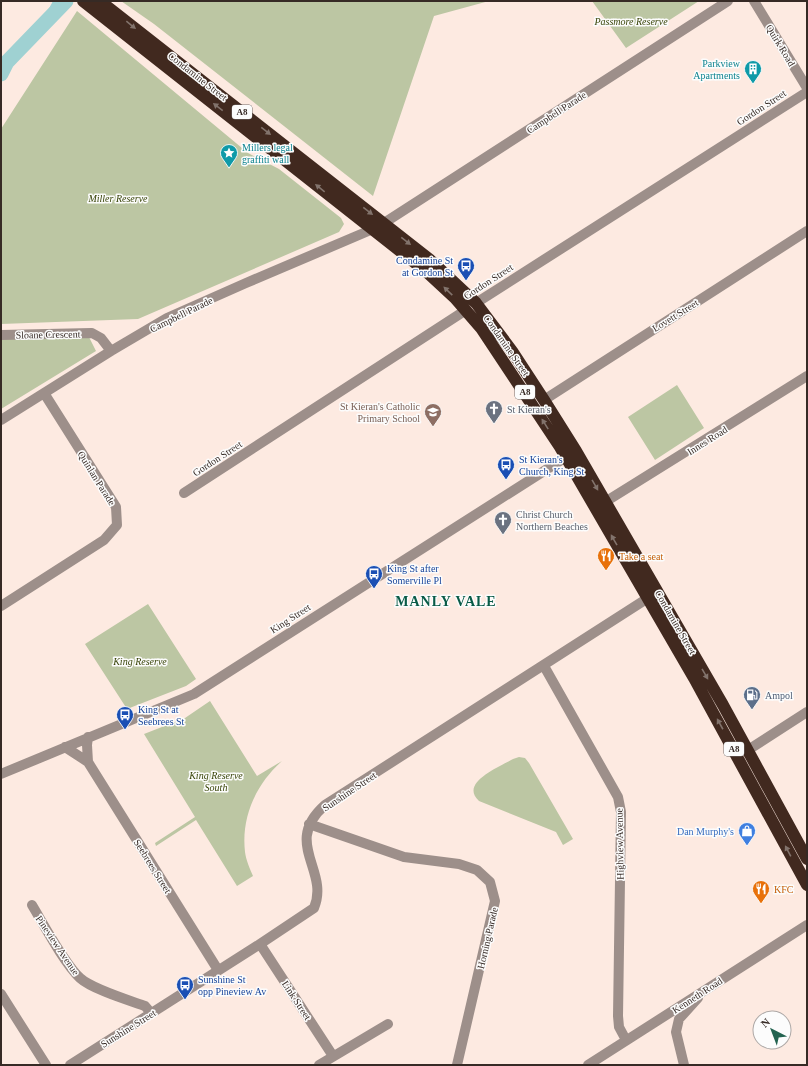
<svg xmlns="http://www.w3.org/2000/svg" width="808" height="1066" font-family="Georgia,serif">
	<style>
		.green { fill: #bcc6a3 }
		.water { fill: #9fd1d2 }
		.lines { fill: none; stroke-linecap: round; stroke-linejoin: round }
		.river { stroke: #9fd1d2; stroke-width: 15 }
		.minor { stroke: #9d8f8a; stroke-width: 10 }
		.highway { stroke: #41291f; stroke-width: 12 }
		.oneway { fill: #82736c }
		.labels { text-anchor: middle; stroke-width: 3; stroke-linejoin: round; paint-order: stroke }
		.shield { fill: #fcfcfc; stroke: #716966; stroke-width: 1 }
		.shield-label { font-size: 9px; font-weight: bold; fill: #362a25 }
		.park-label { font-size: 10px; font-style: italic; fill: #374306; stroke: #fcfcfc }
		.street-label { font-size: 10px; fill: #362a25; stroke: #fcfcfc }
		.culture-label { font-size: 10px; fill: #0d838f; stroke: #fcfcfc; text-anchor: end }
		.transit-label { font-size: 10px; fill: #164399; stroke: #fcfcfc; text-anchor: start }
		.education-label { font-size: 10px; fill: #785e54; stroke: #fcfcfc; text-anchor: end }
		.worship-label { font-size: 10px; fill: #5b616d; stroke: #fcfcfc; text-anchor: start }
		.food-label { font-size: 10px; fill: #c56008; stroke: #fcfcfc; text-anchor: start }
		.service-label { font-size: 10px; fill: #4e5e75; stroke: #fcfcfc; text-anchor: start }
		.shop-label { font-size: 10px; fill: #366cbe; stroke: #fcfcfc; text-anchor: end }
		.district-label { font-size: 14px; font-weight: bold; letter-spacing: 1px; fill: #095b47; stroke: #fcfcfc }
	</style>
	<rect width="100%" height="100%" fill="#fdeae1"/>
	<!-- green -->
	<path class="green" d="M121,1H489L434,16L373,196L154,24Z
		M592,1H699L626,48Z
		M77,11L248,153L279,169L341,218L344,224L339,232L138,319L1,324V129Z
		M89,337L96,351L1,409V339Z
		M677,385L704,428L655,460L628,417Z
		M148,604L196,679L186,686L127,709L85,644Z
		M210,701L257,776L282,761C256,784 241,817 245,852C246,860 250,869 253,876L237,886L196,820L156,846L155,843L195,817L144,734L185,718Z
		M519,757L525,758L529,763L573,839L563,845L556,832L479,801C459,783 499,767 513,759Z"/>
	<!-- water -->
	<path class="water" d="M53,1H72L54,17L38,29Z"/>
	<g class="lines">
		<!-- river -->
		<path class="river" d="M1,74L7,62L66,1"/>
		<!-- minor -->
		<path class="minor" d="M754,1L807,88
			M384,223L728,1
			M476,303L807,92
			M1,335L92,333L101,338L111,351
			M544,400L807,231
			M1,420L111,351L167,318L246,283L373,229
			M184,493L466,310
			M605,502L807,376
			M1,606L104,540L117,525L116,507L44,393
			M544,666L618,797L621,812L618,1016L619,1027L626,1040
			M65,747L88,762L218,970
			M748,750L807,712
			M88,762L87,745L88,737
			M1,774L194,694L566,457
			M309,824L404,857L459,864L477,870L490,882L495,901L457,1065
			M32,905C44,925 64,963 80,978C92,989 128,1000 145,1006L151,1013
			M260,944L333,1056
			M1,994L46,1065
			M70,1065L260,944L314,908C330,870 282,843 325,805L648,598
			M319,1065L388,1024
			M588,1065L807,925
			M684,1065L676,1032L679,1019L698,998"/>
		<!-- highway -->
		<path class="highway" d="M83,1L428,273L455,298L481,328L560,447L694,678L807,885
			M100,1L429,259L476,303L512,351L544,400L576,451L723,705L807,859"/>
	</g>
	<!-- one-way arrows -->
	<defs><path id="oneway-solid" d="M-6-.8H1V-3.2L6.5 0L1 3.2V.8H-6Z"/></defs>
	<g class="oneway">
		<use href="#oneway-solid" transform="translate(131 25) rotate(39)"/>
		<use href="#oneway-solid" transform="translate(218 107) rotate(-142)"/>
		<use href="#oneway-solid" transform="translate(266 131) rotate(38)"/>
		<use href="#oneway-solid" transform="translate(320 188) rotate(-141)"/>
		<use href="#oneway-solid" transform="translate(368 211) rotate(38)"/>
		<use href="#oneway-solid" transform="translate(406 241) rotate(38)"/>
		<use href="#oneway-solid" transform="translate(448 291) rotate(-136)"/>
		<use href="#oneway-solid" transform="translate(545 424) rotate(-122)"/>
		<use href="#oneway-solid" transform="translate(595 485) rotate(60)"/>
		<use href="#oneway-solid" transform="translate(614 540) rotate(-120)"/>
		<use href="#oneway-solid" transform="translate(705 674) rotate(60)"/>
		<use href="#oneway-solid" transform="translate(720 724) rotate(-119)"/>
		<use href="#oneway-solid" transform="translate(788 851) rotate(-118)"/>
	</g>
	<!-- icons -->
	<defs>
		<symbol id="building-pin" viewBox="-11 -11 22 30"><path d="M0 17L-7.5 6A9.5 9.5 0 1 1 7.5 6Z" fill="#0f9aa8" stroke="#fcfcfc"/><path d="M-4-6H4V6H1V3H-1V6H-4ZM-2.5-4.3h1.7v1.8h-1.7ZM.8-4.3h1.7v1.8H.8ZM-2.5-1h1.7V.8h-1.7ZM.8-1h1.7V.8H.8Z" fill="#fff"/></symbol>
		<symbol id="sight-pin" viewBox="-11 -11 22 30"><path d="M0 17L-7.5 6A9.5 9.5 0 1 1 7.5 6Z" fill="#0f9aa8" stroke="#fcfcfc"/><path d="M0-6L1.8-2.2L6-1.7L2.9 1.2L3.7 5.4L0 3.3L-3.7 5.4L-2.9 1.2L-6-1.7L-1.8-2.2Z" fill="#fff"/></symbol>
		<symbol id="bus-pin" viewBox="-11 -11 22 30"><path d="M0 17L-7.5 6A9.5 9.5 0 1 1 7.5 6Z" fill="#1a4fb4" stroke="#fcfcfc"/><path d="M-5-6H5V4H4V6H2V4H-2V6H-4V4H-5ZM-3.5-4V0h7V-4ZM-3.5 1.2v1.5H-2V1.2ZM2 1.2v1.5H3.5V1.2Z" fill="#fff"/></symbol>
		<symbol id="church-pin" viewBox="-11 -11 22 30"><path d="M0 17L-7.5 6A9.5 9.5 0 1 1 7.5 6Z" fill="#6b7280" stroke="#fcfcfc"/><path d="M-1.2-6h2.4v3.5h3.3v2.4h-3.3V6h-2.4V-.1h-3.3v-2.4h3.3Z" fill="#fff"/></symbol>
		<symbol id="school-pin" viewBox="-11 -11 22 30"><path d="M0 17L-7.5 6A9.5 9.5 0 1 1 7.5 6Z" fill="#8d6e63" stroke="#fcfcfc"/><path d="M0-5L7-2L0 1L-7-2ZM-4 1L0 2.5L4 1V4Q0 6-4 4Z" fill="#fff"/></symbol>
		<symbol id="restaurant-pin" viewBox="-11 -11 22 30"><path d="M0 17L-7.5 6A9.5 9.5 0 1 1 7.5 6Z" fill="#e8710a" stroke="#fcfcfc"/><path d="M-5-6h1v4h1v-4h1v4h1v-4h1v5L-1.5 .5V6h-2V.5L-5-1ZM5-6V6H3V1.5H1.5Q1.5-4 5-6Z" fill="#fff"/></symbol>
		<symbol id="fuel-pin" viewBox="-11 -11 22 30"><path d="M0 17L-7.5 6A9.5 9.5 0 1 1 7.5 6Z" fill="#5c6f8a" stroke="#fcfcfc"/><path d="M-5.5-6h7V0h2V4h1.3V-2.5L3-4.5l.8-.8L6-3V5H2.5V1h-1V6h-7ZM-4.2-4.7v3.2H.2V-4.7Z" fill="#fff"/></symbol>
		<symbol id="shop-pin" viewBox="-11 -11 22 30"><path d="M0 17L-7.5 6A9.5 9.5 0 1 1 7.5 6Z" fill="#3f7fe0" stroke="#fcfcfc"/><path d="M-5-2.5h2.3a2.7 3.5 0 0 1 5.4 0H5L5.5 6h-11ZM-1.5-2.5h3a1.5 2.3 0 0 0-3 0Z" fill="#fff"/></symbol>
	</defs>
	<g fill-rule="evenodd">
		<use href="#building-pin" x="743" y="59" width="20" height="27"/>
		<use href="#sight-pin" x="219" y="143" width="20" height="27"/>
		<use href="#bus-pin" x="456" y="256" width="20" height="27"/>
		<use href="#church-pin" x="484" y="399" width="20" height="27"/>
		<use href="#school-pin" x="423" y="402" width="20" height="27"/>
		<use href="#bus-pin" x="496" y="455" width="20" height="27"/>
		<use href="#church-pin" x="493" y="510" width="20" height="27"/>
		<use href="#restaurant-pin" x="596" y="546" width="20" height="27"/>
		<use href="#bus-pin" x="364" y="564" width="20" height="27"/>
		<use href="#fuel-pin" x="742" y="685" width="20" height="27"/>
		<use href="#bus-pin" x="115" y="705" width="20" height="27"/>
		<use href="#shop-pin" x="737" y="821" width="20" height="27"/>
		<use href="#restaurant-pin" x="751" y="879" width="20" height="27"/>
		<use href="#bus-pin" x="175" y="975" width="20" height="27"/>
	</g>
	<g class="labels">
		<!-- shield labels -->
		<g class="shield">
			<rect x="232" y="105" width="20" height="14" rx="3"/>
			<rect x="515" y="385" width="20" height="14" rx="3"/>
			<rect x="724" y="742" width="20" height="14" rx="3"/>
		</g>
		<g class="shield-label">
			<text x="242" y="115">A8</text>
			<text x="525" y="395">A8</text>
			<text x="734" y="752">A8</text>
		</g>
		<!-- park labels -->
		<g class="park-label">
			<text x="631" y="25">Passmore Reserve</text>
			<text x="118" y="202">Miller Reserve</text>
			<text x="140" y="665">King Reserve</text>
			<text x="216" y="779">King Reserve<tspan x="216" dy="12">South</tspan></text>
		</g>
		<!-- street labels -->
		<g class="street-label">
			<text transform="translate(781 45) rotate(59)" y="4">Quirk Road</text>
			<text transform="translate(198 76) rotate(38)" y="4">Condamine Street</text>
			<text transform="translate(761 107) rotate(-33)" y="4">Gordon Street</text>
			<text transform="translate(556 112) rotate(-33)" y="4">Campbell Parade</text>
			<text transform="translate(488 281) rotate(-33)" y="4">Gordon Street</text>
			<text transform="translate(181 314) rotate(-26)" y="4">Campbell Parade</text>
			<text transform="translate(675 315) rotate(-32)" y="4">Lovett Street</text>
			<text transform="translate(48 334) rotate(-1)" y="4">Sloane Crescent</text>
			<text transform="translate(507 345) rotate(55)" y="4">Condamine Street</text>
			<text transform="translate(707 440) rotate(-32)" y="4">Innes Road</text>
			<text transform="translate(217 458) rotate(-33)" y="4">Gordon Street</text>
			<text transform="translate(97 478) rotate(58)" y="4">Quinlan Parade</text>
			<text transform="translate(290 618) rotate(-33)" y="4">King Street</text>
			<text transform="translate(676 622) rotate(60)" y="4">Condamine Street</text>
			<text transform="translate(349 791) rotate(-34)" y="4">Sunshine Street</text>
			<text transform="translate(619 844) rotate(-91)" y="4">Highview Avenue</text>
			<text transform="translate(153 866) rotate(58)" y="4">Seebrees Street</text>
			<text transform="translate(487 938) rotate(-77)" y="4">Horning Parade</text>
			<text transform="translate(58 945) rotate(56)" y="4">Pineview Avenue</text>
			<text transform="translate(697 995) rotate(-33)" y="4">Kenneth Road</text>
			<text transform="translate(297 1000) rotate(57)" y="4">Link Street</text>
			<text transform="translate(128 1028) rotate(-32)" y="4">Sunshine Street</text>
		</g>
		<!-- culture labels -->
		<g class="culture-label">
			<text x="740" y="67">Parkview<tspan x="740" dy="12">Apartments</tspan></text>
			<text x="242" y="151" text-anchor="start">Millers legal<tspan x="242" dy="12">graffiti wall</tspan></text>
		</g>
		<!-- transit labels -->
		<g class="transit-label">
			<text x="453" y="264" text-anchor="end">Condamine St<tspan x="453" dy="12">at Gordon St</tspan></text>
			<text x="519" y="463">St Kieran's<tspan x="519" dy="12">Church, King St</tspan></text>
			<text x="387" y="572">King St after<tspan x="387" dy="12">Somerville Pl</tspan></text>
			<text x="138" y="713">King St at<tspan x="138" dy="12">Seebrees St</tspan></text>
			<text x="198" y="983">Sunshine St<tspan x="198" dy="12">opp Pineview Av</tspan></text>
		</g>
		<!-- education labels -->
		<g class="education-label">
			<text x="420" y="410">St Kieran's Catholic<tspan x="420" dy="12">Primary School</tspan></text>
		</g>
		<!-- worship labels -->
		<g class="worship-label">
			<text x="507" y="413">St Kieran's</text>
			<text x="516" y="518">Christ Church<tspan x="516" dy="12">Northern Beaches</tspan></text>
		</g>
		<!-- food labels -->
		<g class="food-label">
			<text x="619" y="560">Take a seat</text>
			<text x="774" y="893">KFC</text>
		</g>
		<!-- service labels -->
		<g class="service-label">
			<text x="765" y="699">Ampol</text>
		</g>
		<!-- shop labels -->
		<g class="shop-label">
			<text x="734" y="835">Dan Murphy's</text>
		</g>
		<!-- district labels -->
		<g class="district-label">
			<text x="446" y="606">MANLY VALE</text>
		</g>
	</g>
	<!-- border -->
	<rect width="808" height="1066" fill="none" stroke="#362a25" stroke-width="4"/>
	<!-- north arrow -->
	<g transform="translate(772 1030) rotate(318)"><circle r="19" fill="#fcfcfc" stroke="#ada8a6"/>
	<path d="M0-3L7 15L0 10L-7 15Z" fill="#236350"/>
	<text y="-6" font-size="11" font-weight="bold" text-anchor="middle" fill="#362a25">N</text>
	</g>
</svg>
